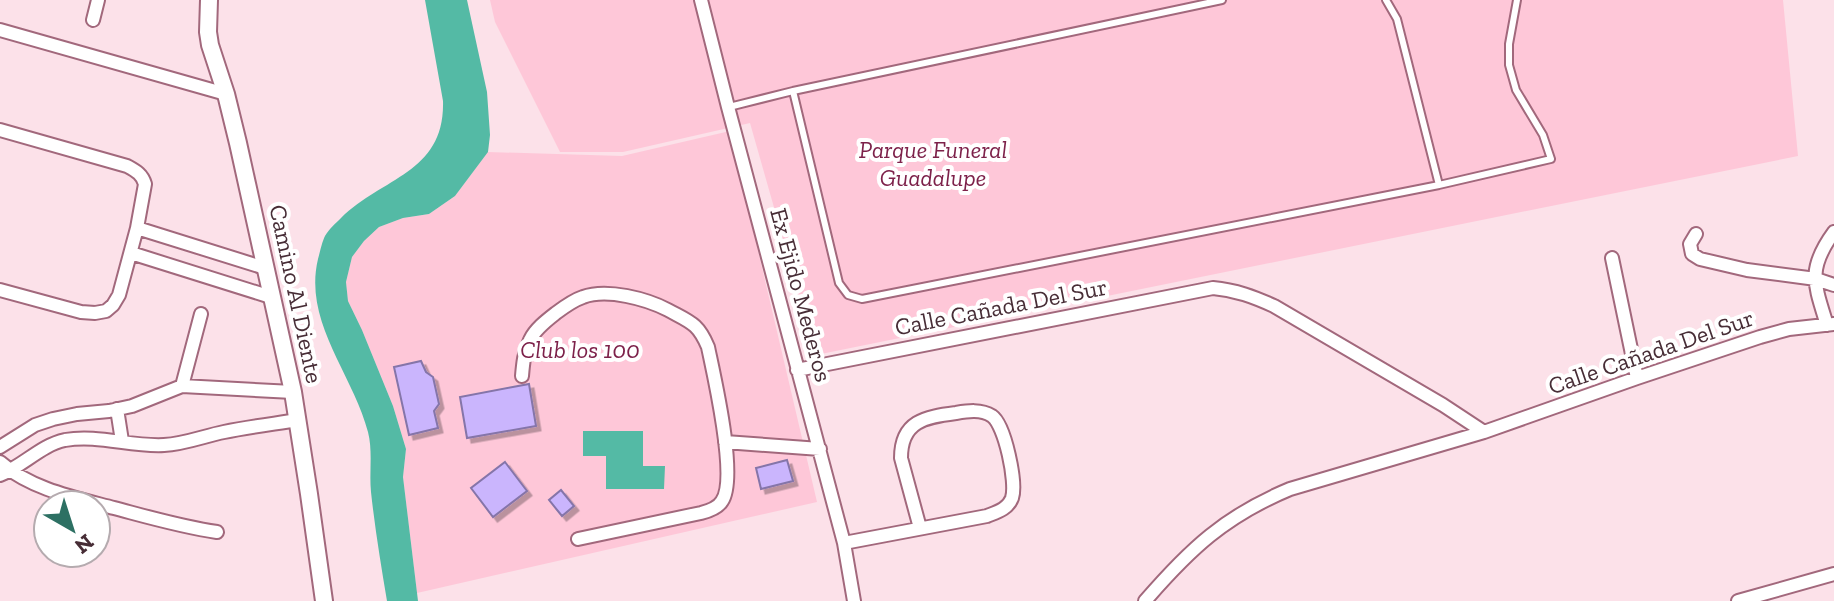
<svg xmlns="http://www.w3.org/2000/svg" width="1834" height="601" font-family="'Zilla Slab',serif">
	<style>
		.green { fill: #fec7d8 }
		.water { fill: #54baa5 }
		.building { fill: #cab5fd; stroke: #8575a9; stroke-width: 2; filter: url(#shadow) }
		.lines { fill: none; stroke-linecap: round; stroke-linejoin: round }
		.service-casing { stroke: #a2687c; stroke-width: 10 }
		.minor-casing { stroke: #a2687c; stroke-width: 16 }
		.tertiary-casing { stroke: #a2687c; stroke-width: 20 }
		.service { stroke: #fff; stroke-width: 6 }
		.minor { stroke: #fff; stroke-width: 12 }
		.tertiary { stroke: #fff; stroke-width: 16 }
		.labels { text-anchor: middle; stroke-width: 8; stroke-linejoin: round; paint-order: stroke }
		.park-label { font-size: 24px; font-style: italic; fill: #7d214a; stroke: #fff }
		.street-label { font-size: 24px; fill: #472d36; stroke: #fff }
	</style>
	<defs>
		<filter id="shadow"><feDropShadow dx="4.5" dy="4.5" stdDeviation="0" flood-color="#0004"/></filter>
	</defs>
	<rect width="100%" height="100%" fill="#fce1e9"/>
	<!-- green -->
	<path class="green" d="M490,0H1783L1798,156L816,355L750,123L623,152H560L495,22Z
		M730,131L817,502L417,593L403,477L406,449L393,406L362,330L348,301L346,282L352,257L364,241L379,227L403,218L429,214L455,196L488,152L622,156Z"/>
	<!-- water -->
	<path class="water" d="M425,0H467L487,92L490,135L488,152L455,196L429,214L403,218L379,227L364,241L352,257L346,282L348,301L362,330L393,406L406,449L403,477L418,601H387C381,565 375,529 371,492C369,472 373,452 368,432C353,374 303,322 318,259C320,252 322,242 325,236C329,229 336,223 341,218C383,177 445,173 443,101Z
		M583,431H643V466H665L664,489H606V456H583Z"/>
	<!-- building -->
	<path class="building" d="M421,361L426,372L433,377L439,404L434,411L438,428L409,435L394,367Z
		M529,384L536,426L467,438L460,397Z
		M787,460L793,481L761,489L756,468Z
		M505,462L527,491L493,517L471,488Z
		M561,490L574,506L562,516L549,500Z"/>
	<g class="lines">
		<defs>
			<path id="service" d="M1386,0L1397,19L1439,185
				M793,91L839,283L848,295L862,299L1439,185L1551,159L1543,135L1516,90L1509,65V44L1517,0
				M729,107L793,91L1222,0"/>
			<path id="minor" d="M701,0L728,107L844,543L854,601
				M93,20L98,0
				M0,30L226,94
				M0,130L127,166C136,171 142,174 145,184L137,228L119,295L113,305L106,311L95,313L81,312L0,290
				M137,228L265,268
				M1696,234L1690,244L1692,254L1700,259L1747,270L1816,279L1834,285
				M131,253L271,297
				M1612,258L1637,378
				M1827,325C1814,283 1807,269 1834,232
				M797,370L1213,288C1236,290 1254,297 1274,306L1443,405L1484,432
				M522,376C523,364 524,352 530,340C535,329 547,320 556,313C564,307 574,300 583,297C607,288 647,299 668,310C690,322 698,323 708,347C714,376 738,478 722,501C718,508 709,511 701,513L578,539
				M182,386L201,314
				M117,409L122,441
				M725,442L820,449
				M0,447L35,425L53,419L77,414L109,411L132,406L182,386L293,392
				M0,462C30,489 76,498 114,508C148,517 182,527 217,532
				M0,475C23,466 41,445 65,440C98,434 131,447 164,445C185,444 204,436 224,432C248,427 273,424 298,420
				M844,543L987,516C997,512 1008,509 1012,498C1017,483 1005,425 992,416C981,409 968,411 956,413C925,417 901,421 901,458L920,528
				M1145,601C1190,549 1225,516 1290,489L1484,432L1637,378L1760,337L1789,329L1834,324
				M1738,601L1834,574"/>
			<path id="tertiary" d="M209,0L208,32L210,45L226,94L238,143L293,392L309,494L324,601"/>
		</defs>
		<!-- service casing -->
		<use href="#service" class="service-casing"/>
		<!-- minor casing -->
		<use href="#minor" class="minor-casing"/>
		<!-- tertiary casing -->
		<use href="#tertiary" class="tertiary-casing"/>
		<!-- service -->
		<use href="#service" class="service"/>
		<!-- minor -->
		<use href="#minor" class="minor"/>
		<!-- tertiary -->
		<use href="#tertiary" class="tertiary"/>
	</g>
	<g class="labels">
		<!-- park labels -->
		<g class="park-label">
			<text x="933" y="158">Parque Funeral<tspan x="933" dy="28">Guadalupe</tspan></text>
			<text x="580" y="358">Club los 100</text>
		</g>
		<!-- street labels -->
		<g class="street-label">
			<text transform="translate(296 294) rotate(78)" y="8">Camino Al Diente</text>
			<text transform="translate(801 295) rotate(75)" y="8">Ex Ejido Mederos</text>
			<text transform="translate(1001 307) rotate(-11)" y="8">Calle Cañada Del Sur</text>
			<text transform="translate(1651 352) rotate(-19)" y="8">Calle Cañada Del Sur</text>
		</g>
	</g>
	<!-- north arrow -->
	<g transform="translate(72 529) rotate(141)"><circle r="38" fill="#ffffff" stroke="#b5abaf" stroke-width="2"/>
	<path d="M0-6L14 30L0 20L-14 30Z" fill="#2d7063"/>
	<text y="-12" font-size="22" font-weight="bold" text-anchor="middle" fill="#472d36">N</text>
	</g>
</svg>
